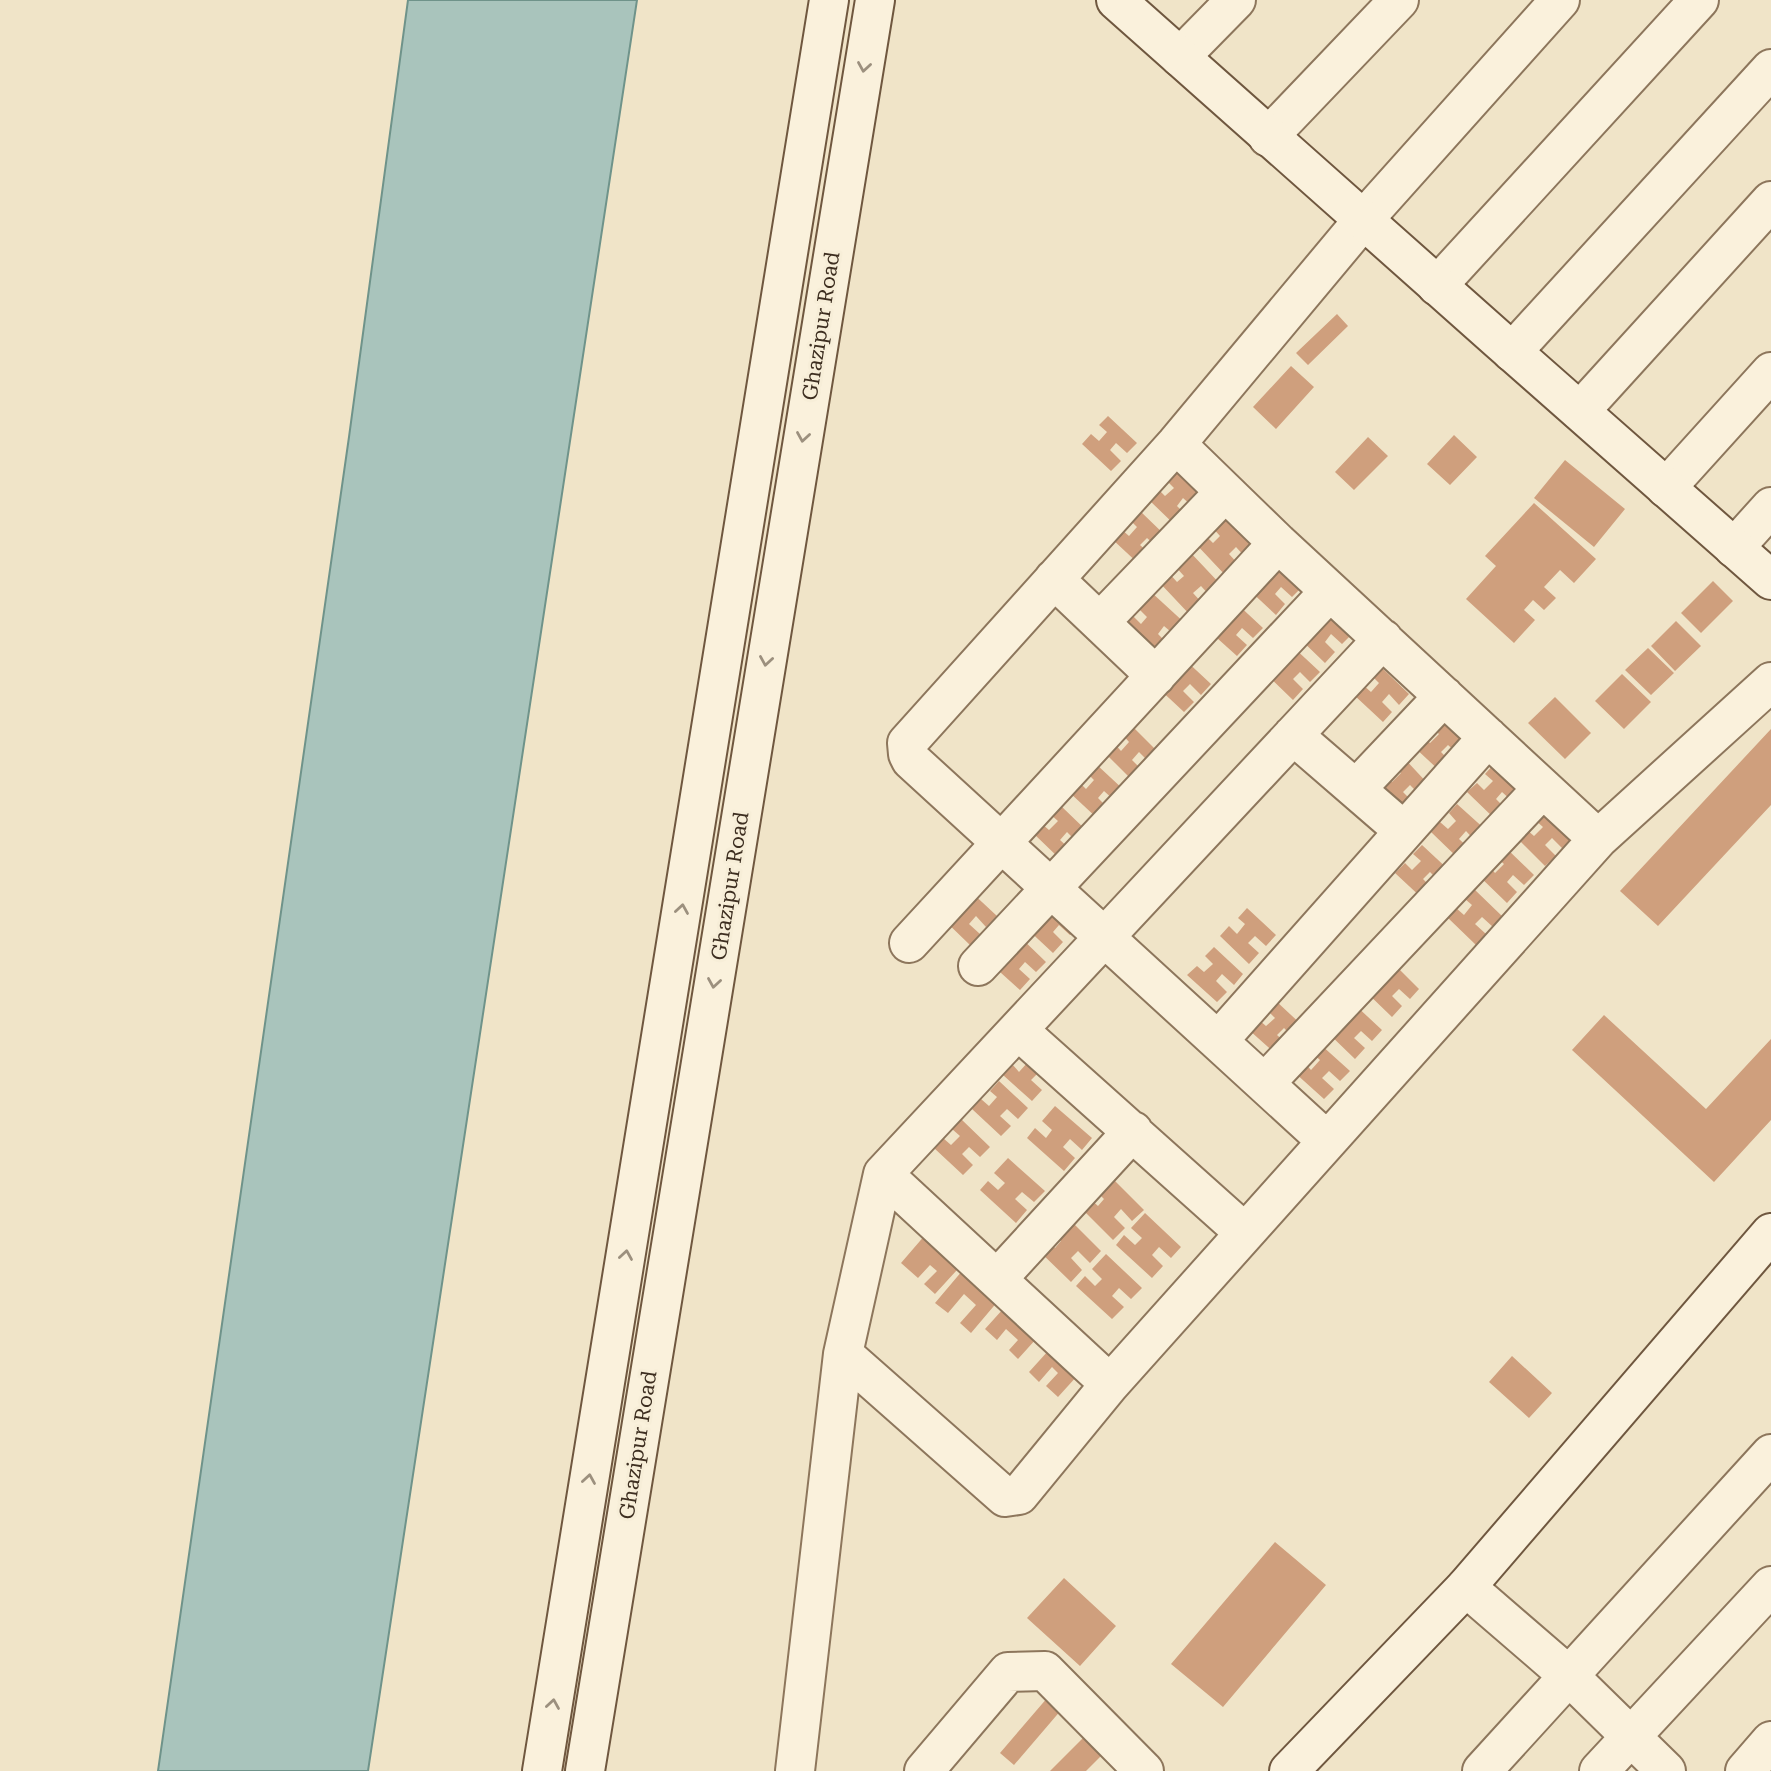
<svg xmlns="http://www.w3.org/2000/svg" width="1771" height="1771" font-family="'Roboto Serif',serif">
	<style>
		.water { fill: #a9c4bc; stroke: #6f938a; stroke-width: 2 }
		.building { fill: #cf9f7d }
		.lines { fill: none; stroke-linecap: round; stroke-linejoin: round }
		.street-casing { stroke: #8d765c; stroke-width: 42 }
		.secondary-casing { stroke: #6f573f; stroke-width: 42 }
		.street { stroke: #faf1dc; stroke-width: 38 }
		.secondary { stroke: #faf1dc; stroke-width: 38 }
		.oneway { stroke: #9c907e }
		.labels { text-anchor: middle; stroke-width: 6; stroke-linejoin: round; paint-order: stroke }
		.street-label { font-size: 21px; fill: #3d2e20; stroke: #f7eed8 }
	</style>
	<rect width="100%" height="100%" fill="#f0e4c8"/>
	<!-- water -->
	<path class="water" d="M408,0H637L368,1771H158L349,437Z"/>
	<!-- building -->
	<path class="building" d="M1337,314L1348,326L1308,365L1296,353Z
		M1291,366L1314,387L1276,429L1253,407Z
		M1108,416L1137,443L1127,453L1116,443L1110,450L1121,461L1111,471L1082,444L1091,434L1099,441L1107,432L1099,425Z
		M1454,435L1477,457L1450,485L1427,464Z
		M1368,437L1388,456L1354,490L1335,472Z
		M1565,460L1625,509L1594,547L1534,498Z
		M1175,471L1204,498L1194,508L1183,498L1177,506L1187,516L1177,527L1148,499L1158,489L1165,496L1174,488L1166,480Z
		M1534,503L1596,559L1574,583L1560,570L1544,587L1556,598L1544,610L1533,600L1524,610L1535,620L1514,643L1466,599L1496,566L1485,556Z
		M1139,510L1168,538L1158,548L1147,538L1140,545L1151,555L1141,566L1112,539L1121,529L1129,536L1137,527L1130,520Z
		M1225,512L1259,548L1247,559L1236,547L1229,554L1240,566L1227,577L1194,542L1203,533L1213,543L1220,536L1211,526Z
		M1189,551L1223,587L1212,598L1201,586L1193,593L1204,605L1192,617L1158,581L1168,572L1177,582L1184,576L1174,565Z
		M1273,559L1302,587L1292,597L1281,587L1275,594L1285,604L1276,615L1246,587Z
		M1713,581L1733,601L1701,633L1681,613Z
		M1151,592L1187,625L1177,637L1164,626L1158,634L1169,645L1158,657L1122,624L1131,614L1141,624L1147,617L1137,607Z
		M1234,601L1263,628L1253,638L1242,628L1236,635L1247,645L1237,656L1207,629Z
		M1323,607L1352,634L1342,644L1331,634L1325,642L1335,652L1325,663L1296,635Z
		M1676,621L1701,646L1675,671L1651,646Z
		M1291,645L1320,672L1310,682L1300,672L1293,679L1303,689L1293,700L1265,673Z
		M1648,648L1674,673L1651,695L1625,670Z
		M1182,657L1211,684L1201,695L1190,684L1183,691L1194,702L1184,712L1155,685Z
		M1381,667L1409,694L1399,705L1389,694L1382,702L1392,712L1383,722L1354,695L1363,685L1371,692L1379,683L1372,676Z
		M1622,674L1651,702L1624,729L1595,701Z
		M1555,697L1591,733L1565,759L1528,723Z
		M1439,718L1469,745L1459,755L1448,745L1441,752L1452,763L1442,773L1413,746L1422,736L1430,743L1439,734L1431,727Z
		M1131,725L1159,753L1150,763L1139,752L1132,760L1142,770L1132,780L1104,752L1114,743L1121,751L1129,742L1122,734Z
		M1771,729V805L1658,926L1620,891Z
		M1403,757L1430,786L1420,795L1410,785L1403,792L1413,802L1403,813L1375,784L1384,775L1392,782L1401,773L1394,766Z
		M1096,764L1125,791L1115,801L1104,791L1098,798L1108,808L1098,819L1069,792L1079,782L1086,789L1094,780L1087,773Z
		M1494,764L1523,792L1513,802L1502,792L1496,799L1506,809L1496,820L1467,792L1477,783L1484,790L1493,781L1485,774Z
		M1457,804L1487,831L1476,842L1466,831L1459,839L1470,849L1460,860L1431,832L1440,822L1448,829L1456,821L1449,813Z
		M1060,805L1088,832L1078,843L1067,832L1060,840L1071,850L1061,860L1033,833L1042,824L1049,830L1058,821L1050,814Z
		M1544,811L1573,838L1563,849L1552,838L1545,845L1556,856L1545,866L1517,838L1526,829L1534,836L1543,827L1535,820Z
		M1422,845L1451,872L1441,883L1430,872L1423,879L1434,890L1424,900L1395,873L1405,863L1412,870L1421,861L1413,854Z
		M1505,847L1534,875L1524,885L1513,875L1507,882L1517,892L1507,903L1478,875L1488,865L1495,873L1504,864L1496,857Z
		M968,889L997,916L986,927L976,916L969,924L980,934L970,945L941,917Z
		M1474,889L1503,917L1493,927L1482,917L1475,924L1486,934L1476,945L1447,917L1456,908L1464,915L1472,905L1465,899Z
		M1247,908L1276,935L1266,946L1255,936L1248,943L1259,953L1249,964L1220,936L1229,926L1237,934L1245,924L1238,918Z
		M1050,914L1080,925L1070,935L1059,925L1053,932L1063,942L1053,953L1024,926Z
		M1017,934L1046,962L1036,972L1025,962L1019,969L1030,979L1020,990L990,963Z
		M1214,947L1243,974L1234,985L1222,974L1216,981L1227,992L1217,1002L1187,975L1197,966L1204,972L1213,964L1205,956Z
		M1391,961L1419,989L1410,999L1399,989L1392,996L1402,1006L1392,1017L1364,990Z
		M1276,1001L1305,1028L1295,1039L1284,1028L1277,1035L1289,1046L1278,1056L1249,1030L1259,1020L1266,1026L1275,1018L1267,1010Z
		M1353,1003L1382,1030L1372,1041L1361,1031L1354,1038L1365,1048L1355,1059L1326,1031L1335,1022L1343,1029L1351,1019Z
		M1604,1015L1706,1109L1771,1039V1120L1714,1182L1572,1050Z
		M1320,1044L1350,1071L1340,1081L1329,1071L1322,1078L1334,1089L1324,1099L1294,1072L1304,1062L1311,1070L1320,1060L1312,1053Z
		M1028,1062L1038,1073L1031,1080L1042,1090L1032,1101L1003,1075L1012,1064L1019,1072Z
		M999,1081L1028,1108L1018,1119L1007,1109L1000,1116L1011,1126L1001,1136L972,1109L981,1099L989,1106L997,1097L990,1091Z
		M1055,1106L1092,1138L1082,1150L1070,1139L1063,1147L1075,1158L1064,1171L1027,1138L1035,1128L1046,1138L1052,1130L1042,1121Z
		M961,1119L990,1147L980,1157L969,1147L962,1154L973,1165L963,1175L934,1148L943,1138L951,1145L960,1136L952,1129Z
		M1008,1158L1045,1191L1034,1202L1022,1192L1015,1199L1027,1210L1016,1223L980,1190L988,1181L998,1190L1005,1183L994,1173Z
		M1109,1175L1144,1210L1132,1221L1121,1209L1114,1217L1125,1228L1113,1240L1078,1205L1087,1196L1098,1206L1104,1199L1094,1189Z
		M1145,1213L1181,1247L1171,1258L1159,1247L1152,1255L1163,1266L1152,1278L1116,1245L1124,1235L1135,1245L1142,1238L1131,1228Z
		M1066,1216L1101,1251L1090,1263L1078,1251L1071,1258L1082,1270L1071,1282L1035,1247L1045,1238L1055,1248L1061,1241L1051,1231Z
		M932,1227L950,1243L940,1254L947,1260L957,1249L967,1259L935,1294L924,1284L937,1271L930,1265L918,1278L901,1263Z
		M1106,1254L1142,1288L1131,1299L1119,1288L1112,1296L1124,1307L1112,1319L1076,1286L1085,1276L1095,1286L1102,1279L1092,1269Z
		M968,1264L1004,1294L971,1333L960,1323L976,1305L964,1294L948,1313L935,1303Z
		M1013,1298L1046,1328L1018,1359L1009,1350L1018,1340L1006,1329L997,1340L985,1329Z
		M1058,1340L1087,1365L1058,1397L1046,1386L1058,1373L1052,1367L1039,1382L1029,1372Z
		M1512,1356L1552,1393L1529,1418L1489,1382Z
		M1275,1542L1326,1585L1223,1707L1171,1664Z
		M1064,1578L1116,1626L1080,1666L1027,1618Z
		M1048,1697L1062,1709L1014,1765L1000,1753Z
		M1090,1731L1108,1749L1086,1771H1050Z"/>
	<g class="lines">
		<defs>
			<path id="street" d="M1180,57L1236,0
				M1268,137L1399,0
				M1437,286L1699,0
				M1512,352L1771,69
				M1580,411L1771,201
				M1176,444L1278,543L1598,839
				M1666,488L1771,372
				M1734,548L1771,507
				M1054,579L1156,676
				M1100,622L1225,492
				M1293,735L1404,831
				M1356,789L1444,696
				M909,943L1278,543
				M978,966L1330,591
				M1018,1030L1245,1233
				M1218,1041L1488,737
				M1265,1083L1543,788
				M1327,1141L911,760L908,754L907,743L1176,444L1364,219L1560,0
				M883,1174L1110,1384
				M998,1278L1133,1131
				M843,1354L1005,1497L1019,1495L1110,1384L1598,839L1771,682
				M1466,1587L1569,1676L1666,1771
				M795,1771L843,1354L883,1174L1383,639
				M924,1771L1008,1672L1045,1671L1144,1771
				M1482,1771L1771,1454
				M1599,1771L1771,1586
				M1745,1771L1771,1741"/>
			<path id="secondary" d="M1116,0C1334,195 1552,387 1771,580
				M542,1771L829,0
				M585,1771L875,0
				M1289,1771L1466,1587L1771,1233"/>
		</defs>
		<!-- street casing -->
		<use href="#street" class="street-casing"/>
		<!-- secondary casing -->
		<use href="#secondary" class="secondary-casing"/>
		<!-- street -->
		<use href="#street" class="street"/>
		<!-- secondary -->
		<use href="#secondary" class="secondary"/>
	</g>
	<!-- one-way arrows -->
	<defs><path id="oneway-chevron" d="M-2-3.5L2.5 0L-2 3.5" fill="none" stroke-width="1.6" stroke-linecap="round" stroke-linejoin="round" transform="scale(1.75)"/></defs>
	<g class="oneway">
		<use href="#oneway-chevron" transform="translate(864 67) rotate(99)"/>
		<use href="#oneway-chevron" transform="translate(803 437) rotate(99)"/>
		<use href="#oneway-chevron" transform="translate(766 661) rotate(99)"/>
		<use href="#oneway-chevron" transform="translate(682 909) rotate(-81)"/>
		<use href="#oneway-chevron" transform="translate(714 983) rotate(99)"/>
		<use href="#oneway-chevron" transform="translate(626 1255) rotate(-81)"/>
		<use href="#oneway-chevron" transform="translate(589 1479) rotate(-81)"/>
		<use href="#oneway-chevron" transform="translate(553 1704) rotate(-81)"/>
	</g>
	<g class="labels">
		<!-- street labels -->
		<g class="street-label">
			<text transform="translate(821 326) rotate(-81)" y="7">Ghazipur Road</text>
			<text transform="translate(730 886) rotate(-81)" y="7">Ghazipur Road</text>
			<text transform="translate(638 1445) rotate(-81)" y="7">Ghazipur Road</text>
		</g>
	</g>
</svg>
